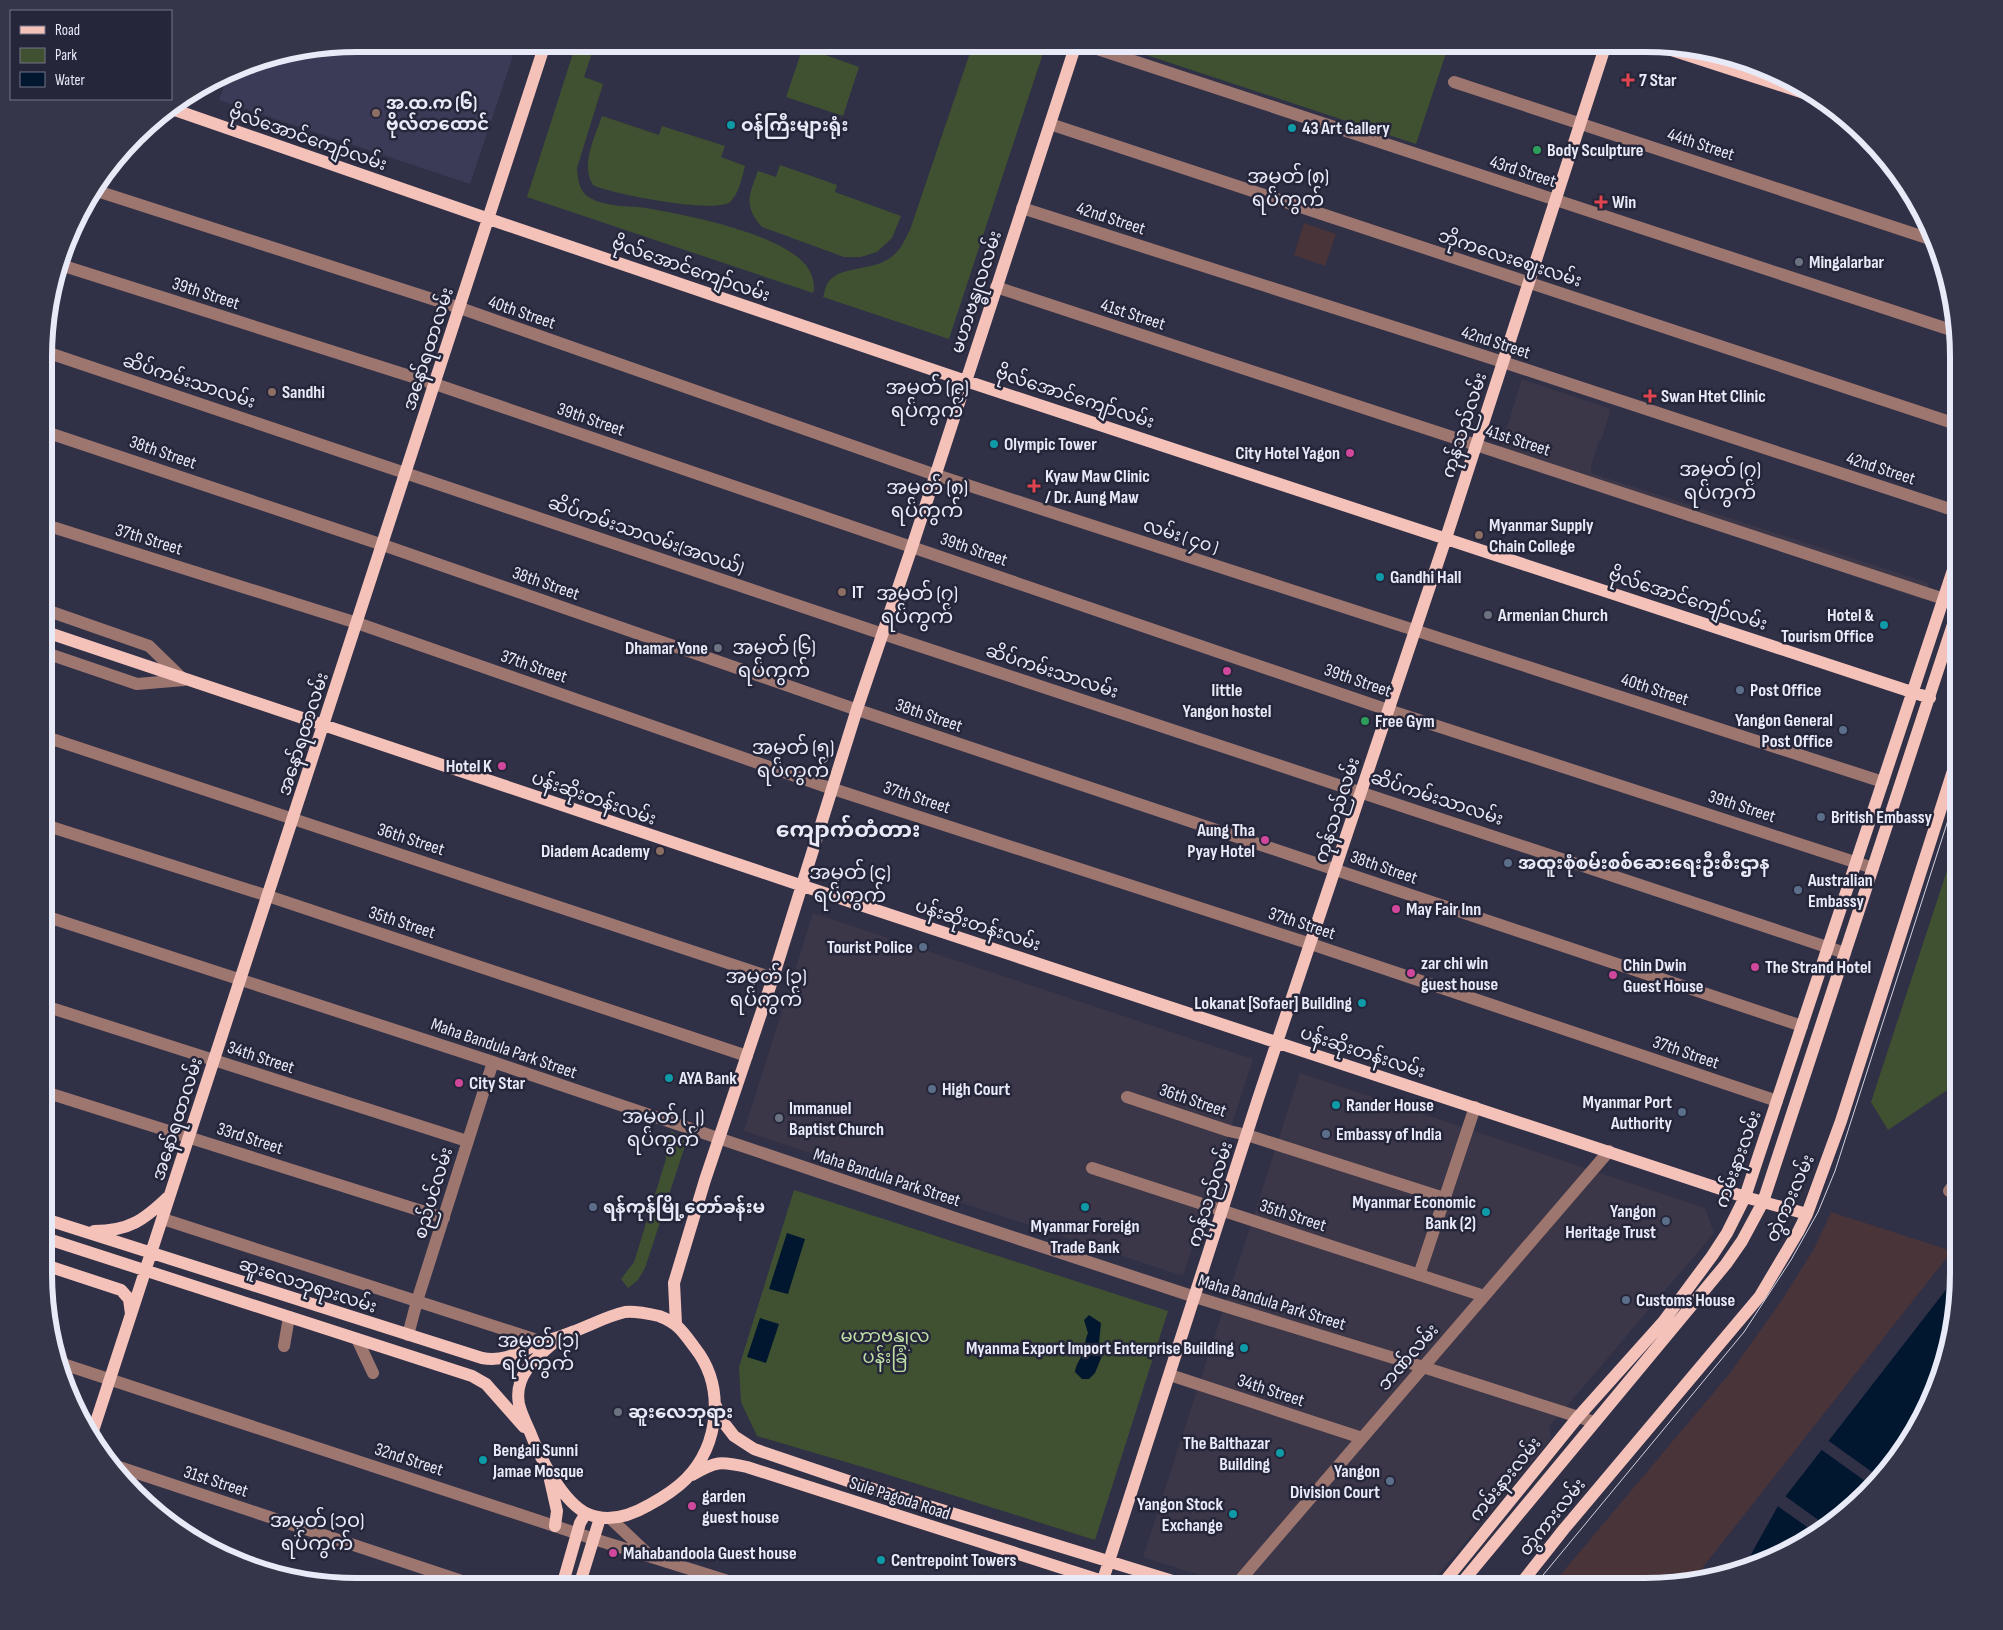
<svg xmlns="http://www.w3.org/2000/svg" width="2003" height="1630" font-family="'Sofia Sans Condensed','Noto Sans Myanmar',sans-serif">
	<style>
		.commercial { fill: #3c3748 }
		.industrial { fill: #483439 }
		.built { fill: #3c3b57 }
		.green { fill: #405131 }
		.water { fill: #00172f }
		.pier { fill: #303046 }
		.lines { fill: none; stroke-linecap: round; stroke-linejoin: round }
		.minor { stroke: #9e7670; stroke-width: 12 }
		.major { stroke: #f5c2ba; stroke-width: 12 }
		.tram { stroke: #d3d3e2; stroke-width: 1 }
		.health-dot { fill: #e0444e; stroke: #26263b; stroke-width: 2 }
		.education-dot { fill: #8d6e63; stroke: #26263b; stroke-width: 2 }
		.culture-dot { fill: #0f9aa8; stroke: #26263b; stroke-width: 2 }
		.leisure-dot { fill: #2e9e5b; stroke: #26263b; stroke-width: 2 }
		.worship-dot { fill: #6b7280; stroke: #26263b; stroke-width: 2 }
		.hotel-dot { fill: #d1479c; stroke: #26263b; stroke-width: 2 }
		.service-dot { fill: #5c6f8a; stroke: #26263b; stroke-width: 2 }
		.labels { text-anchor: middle; stroke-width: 5; stroke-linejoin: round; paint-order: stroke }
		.poi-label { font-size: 18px; font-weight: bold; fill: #e9eaf8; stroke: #26263b; text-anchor: start }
		.street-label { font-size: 18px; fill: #e9eaf8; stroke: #26263b }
		.park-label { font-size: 18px; fill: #bfdfa4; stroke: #26263b }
		.quarter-label { font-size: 20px; fill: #e9eaf8; stroke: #26263b }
		.district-label { font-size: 22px; font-weight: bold; fill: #e9eaf8; stroke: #26263b }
		.rim { fill: none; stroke: #e9eaf8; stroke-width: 6 }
	</style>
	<rect width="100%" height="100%" fill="#303046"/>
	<!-- commercial -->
	<path class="commercial" d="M1522,379L1611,409L1603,435L1597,446L1591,467V473L1929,583L1923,600L1755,542L1497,459Z
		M813,913L1253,1059L1183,1276L744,1131Z
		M1300,1073L1705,1208L1714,1233L1549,1427L1551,1438L1429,1586H1234L1143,1557Z"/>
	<!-- industrial -->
	<path class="industrial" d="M1304,223L1336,234L1325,266L1294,255Z
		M1831,1212L1952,1251L1696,1576L1645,1586H1551L1730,1373L1782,1300L1814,1249Z"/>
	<!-- built -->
	<path class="built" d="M358,44H517L470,184L219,100L227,78L256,60Z"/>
	<!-- green -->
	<path class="green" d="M576,44H595L584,77L603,84L577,168C578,180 579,192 590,198C606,207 629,206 646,208C687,215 785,234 808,268C812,275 816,285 813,293L527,197Z
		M973,44H1046L949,339L823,297C825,291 826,283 831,279C845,265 878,272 896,253C902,247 906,237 910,230Z
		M1113,44H1449L1416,144Z
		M803,47L859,67L843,116L786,97Z
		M602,116L659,135L662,126L725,146L721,157L745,166C742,177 739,194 730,202C715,214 611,194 593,185C580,165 595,137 602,116Z
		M780,165L837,185L835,192L901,216L892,238L877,252L861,257H844L762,227C743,206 749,195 758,171L776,177Z
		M1959,834V1082L1888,1130L1871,1102Z
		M672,1131L686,1143L645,1268L638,1280L628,1288L621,1279L634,1262L666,1159L662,1137Z
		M794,1190L1168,1311L1095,1540L873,1470L757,1436L741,1402L739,1367Z"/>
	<!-- water -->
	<path class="water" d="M787,1233L805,1239L788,1294L769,1289Z
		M1959,1273V1293L1927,1411L1868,1494L1766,1562L1744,1567L1778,1506Z
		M1089,1315L1101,1323L1099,1343L1104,1351L1095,1373L1089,1379H1082L1075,1372C1076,1364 1080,1360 1083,1353C1086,1347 1084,1341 1088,1333L1084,1320Z
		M760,1318L779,1324L766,1363L747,1357Z"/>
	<!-- pier -->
	<path class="pier" d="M1826,1439L1875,1474L1879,1470L1883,1472L1870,1490L1872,1486L1819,1448Z
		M1783,1495L1785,1496L1824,1524L1813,1531L1776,1505Z"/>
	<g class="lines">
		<!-- minor -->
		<path class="minor" d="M1082,44L1954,331
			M1454,82L1936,241
			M1050,124L1959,425
			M94,190L460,308L927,472L1883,782
			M1022,208L1503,362L1959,512
			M64,266L435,384L1388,710L1873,868
			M996,287L1944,599
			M46,352L874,631L1845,953
			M46,432L383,545L849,707L1802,1026
			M46,525L357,623L824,786L1311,944L1777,1101
			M46,610L149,646L182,678
			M46,653L137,684L184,680
			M46,737L773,978
			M45,825L268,896L747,1056
			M45,916L493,1062L949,1216L1195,1297L1423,1367L1594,1422
			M45,1006L467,1141
			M45,1092L444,1218
			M1127,1097L1229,1131L1247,1135L1444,1198
			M1959,1107L1955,1104L1959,1101
			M1092,1168L1484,1296
			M1949,1191L1959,1178
			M163,1219L543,1342
			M1419,1275L1475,1107
			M408,1335L417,1301L493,1062
			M357,1339L373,1373
			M284,1346L289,1317
			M63,1364L594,1539L744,1586
			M1170,1375L1362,1438
			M116,1466L477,1586
			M611,1519L647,1553
			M1235,1586L1609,1151"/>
		<!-- major -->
		<path class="major" d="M1653,44L1804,93
			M172,109L489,219L957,378L1930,698
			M46,632L803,886L1745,1197L1807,1214
			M45,1219L482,1358C503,1362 518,1353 536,1345C548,1340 560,1337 572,1332C589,1326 607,1316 625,1312C634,1311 650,1314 659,1316C678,1323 683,1332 695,1348C725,1386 720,1444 686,1479C675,1490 662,1498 649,1505C630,1516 609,1523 588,1514C563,1503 539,1456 530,1432C526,1423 521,1413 519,1404C513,1373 540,1355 560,1337
			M94,1231C129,1231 144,1220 168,1197
			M45,1238L472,1376L486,1384L524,1427
			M45,1265L121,1290L129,1299L131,1314
			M676,1324L674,1283L705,1180L773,978L857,709L912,547L1076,44
			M715,1404L724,1423L734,1436L754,1449L857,1484L1189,1586
			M92,1434L545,44
			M692,1475C716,1461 720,1461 747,1467L1118,1586
			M550,1480L557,1511L555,1526
			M562,1586L580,1523L586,1513
			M579,1586L600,1518
			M1101,1586L1258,1099L1446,538L1606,44
			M1441,1586L1578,1417L1663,1322L1712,1256L1727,1233L1745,1197L1959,552
			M1459,1586L1726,1264L1742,1241L1763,1202L1959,606
			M1519,1586L1564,1529L1760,1296L1798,1232L1807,1214L1841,1121L1959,752"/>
		<!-- tram -->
		<path class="tram" d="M1534,1586L1744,1332L1791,1260L1818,1212L1835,1171L1959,786"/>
	</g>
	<!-- markers -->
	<g class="health-dot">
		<path d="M1625.5 72.5h5v5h5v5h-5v5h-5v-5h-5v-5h5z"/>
		<path d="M1598.5 194.5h5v5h5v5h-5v5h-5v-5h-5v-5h5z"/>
		<path d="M1647.5 388.5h5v5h5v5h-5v5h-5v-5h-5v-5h5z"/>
		<path d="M1031.5 478.5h5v5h5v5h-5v5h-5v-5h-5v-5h5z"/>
	</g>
	<g class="education-dot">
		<circle cx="376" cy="113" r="5"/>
		<circle cx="272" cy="392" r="5"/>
		<circle cx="1479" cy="535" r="5"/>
		<circle cx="842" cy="592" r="5"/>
		<circle cx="660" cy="851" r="5"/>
	</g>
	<g class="culture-dot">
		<circle cx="731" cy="125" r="5"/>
		<circle cx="1292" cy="128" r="5"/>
		<circle cx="994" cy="444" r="5"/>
		<circle cx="1380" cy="577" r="5"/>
		<circle cx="1884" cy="625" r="5"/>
		<circle cx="1362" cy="1003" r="5"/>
		<circle cx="669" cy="1078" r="5"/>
		<circle cx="1336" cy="1105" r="5"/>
		<circle cx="1085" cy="1207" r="5"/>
		<circle cx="1486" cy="1212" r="5"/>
		<circle cx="1244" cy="1348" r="5"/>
		<circle cx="1280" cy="1453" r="5"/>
		<circle cx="483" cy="1460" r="5"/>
		<circle cx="1233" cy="1514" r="5"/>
		<circle cx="881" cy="1560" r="5"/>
	</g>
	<g class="leisure-dot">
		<circle cx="1537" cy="150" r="5"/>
		<circle cx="1365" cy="721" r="5"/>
	</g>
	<g class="worship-dot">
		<circle cx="1799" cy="262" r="5"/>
		<circle cx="1488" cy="615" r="5"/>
		<circle cx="718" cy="648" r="5"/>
		<circle cx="779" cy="1118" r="5"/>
		<circle cx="618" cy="1412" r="5"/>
	</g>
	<g class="hotel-dot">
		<circle cx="1350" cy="453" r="5"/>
		<circle cx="1227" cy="671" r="5"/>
		<circle cx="502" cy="766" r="5"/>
		<circle cx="1265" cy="840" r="5"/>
		<circle cx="1396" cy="909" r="5"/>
		<circle cx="1755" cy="967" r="5"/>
		<circle cx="1411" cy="973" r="5"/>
		<circle cx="1613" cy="975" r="5"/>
		<circle cx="459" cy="1083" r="5"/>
		<circle cx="692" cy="1506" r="5"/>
		<circle cx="613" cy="1553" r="5"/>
	</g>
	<g class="service-dot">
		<circle cx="1740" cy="690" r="5"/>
		<circle cx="1843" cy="730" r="5"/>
		<circle cx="1821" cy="817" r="5"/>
		<circle cx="1508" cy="863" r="5"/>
		<circle cx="1798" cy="890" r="5"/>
		<circle cx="923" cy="947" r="5"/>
		<circle cx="932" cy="1089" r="5"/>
		<circle cx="1682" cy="1112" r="5"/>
		<circle cx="1326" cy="1134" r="5"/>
		<circle cx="593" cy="1207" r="5"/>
		<circle cx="1666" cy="1221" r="5"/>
		<circle cx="1626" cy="1300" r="5"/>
		<circle cx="1390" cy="1481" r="5"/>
	</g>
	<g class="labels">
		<!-- poi labels -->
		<g class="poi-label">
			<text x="1639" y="86">7 Star</text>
			<text x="386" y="109">အ.ထ.က (၆)<tspan x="386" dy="21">ဗိုလ်တထောင်</tspan></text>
			<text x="741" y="131">ဝန်ကြီးများရုံး</text>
			<text x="1302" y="134">43 Art Gallery</text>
			<text x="1547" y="156">Body Sculpture</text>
			<text x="1612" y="208">Win</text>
			<text x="1809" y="268">Mingalarbar</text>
			<text x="282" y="398">Sandhi</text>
			<text x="1661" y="402">Swan Htet Clinic</text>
			<text x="1004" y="450">Olympic Tower</text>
			<text x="1340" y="459" text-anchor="end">City Hotel Yagon</text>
			<text x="1045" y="482">Kyaw Maw Clinic<tspan x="1045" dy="21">/ Dr. Aung Maw</tspan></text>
			<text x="1489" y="531">Myanmar Supply<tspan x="1489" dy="21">Chain College</tspan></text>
			<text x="1390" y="583">Gandhi Hall</text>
			<text x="852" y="598">IT</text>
			<text x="1498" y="621">Armenian Church</text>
			<text x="1874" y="621" text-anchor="end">Hotel &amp;<tspan x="1874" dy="21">Tourism Office</tspan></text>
			<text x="708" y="654" text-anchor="end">Dhamar Yone</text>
			<text x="1227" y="696" text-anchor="middle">little<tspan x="1227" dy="21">Yangon hostel</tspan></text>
			<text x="1750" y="696">Post Office</text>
			<text x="1833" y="726" text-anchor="end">Yangon General<tspan x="1833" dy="21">Post Office</tspan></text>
			<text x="1375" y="727">Free Gym</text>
			<text x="492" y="772" text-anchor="end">Hotel K</text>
			<text x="1831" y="823">British Embassy</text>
			<text x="1255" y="836" text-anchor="end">Aung Tha<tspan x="1255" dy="21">Pyay Hotel</tspan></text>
			<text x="650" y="857" text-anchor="end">Diadem Academy</text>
			<text x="1518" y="869">အထူးစုံစမ်းစစ်ဆေးရေးဦးစီးဌာန</text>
			<text x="1808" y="886">Australian<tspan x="1808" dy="21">Embassy</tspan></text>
			<text x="1406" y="915">May Fair Inn</text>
			<text x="913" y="953" text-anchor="end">Tourist Police</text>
			<text x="1421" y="969">zar chi win<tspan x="1421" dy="21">guest house</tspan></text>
			<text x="1623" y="971">Chin Dwin<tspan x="1623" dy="21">Guest House</tspan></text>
			<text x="1765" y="973">The Strand Hotel</text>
			<text x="1352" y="1009" text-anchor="end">Lokanat [Sofaer] Building</text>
			<text x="679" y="1084">AYA Bank</text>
			<text x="469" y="1089">City Star</text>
			<text x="942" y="1095">High Court</text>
			<text x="1672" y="1108" text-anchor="end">Myanmar Port<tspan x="1672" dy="21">Authority</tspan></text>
			<text x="1346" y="1111">Rander House</text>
			<text x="789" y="1114">Immanuel<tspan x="789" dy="21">Baptist Church</tspan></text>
			<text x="1336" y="1140">Embassy of India</text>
			<text x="1476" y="1208" text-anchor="end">Myanmar Economic<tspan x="1476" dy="21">Bank (2)</tspan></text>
			<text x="603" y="1213">ရန်ကုန်မြို့တော်ခန်းမ</text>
			<text x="1656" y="1217" text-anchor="end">Yangon<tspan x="1656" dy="21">Heritage Trust</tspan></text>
			<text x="1085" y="1232" text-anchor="middle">Myanmar Foreign<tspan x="1085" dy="21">Trade Bank</tspan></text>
			<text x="1636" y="1306">Customs House</text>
			<text x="1234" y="1354" text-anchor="end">Myanma Export Import Enterprise Building</text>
			<text x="628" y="1418">ဆူးလေဘုရား</text>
			<text x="1270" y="1449" text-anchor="end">The Balthazar<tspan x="1270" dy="21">Building</tspan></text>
			<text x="493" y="1456">Bengali Sunni<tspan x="493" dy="21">Jamae Mosque</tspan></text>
			<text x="1380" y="1477" text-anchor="end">Yangon<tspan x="1380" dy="21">Division Court</tspan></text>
			<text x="702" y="1502">garden<tspan x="702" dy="21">guest house</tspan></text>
			<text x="1223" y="1510" text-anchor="end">Yangon Stock<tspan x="1223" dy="21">Exchange</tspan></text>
			<text x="623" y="1559">Mahabandoola Guest house</text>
			<text x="891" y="1566">Centrepoint Towers</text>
		</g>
		<!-- street labels -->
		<g class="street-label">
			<text transform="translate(308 138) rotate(19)" y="6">ဗိုလ်အောင်ကျော်လမ်း</text>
			<text transform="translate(1701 144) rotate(18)" y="6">44th Street</text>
			<text transform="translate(1523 171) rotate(18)" y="6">43rd Street</text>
			<text transform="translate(1111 218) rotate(18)" y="6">42nd Street</text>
			<text transform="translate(1510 258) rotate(18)" y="6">ဘိုကလေးဈေးလမ်း</text>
			<text transform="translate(691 269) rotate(19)" y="6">ဗိုလ်အောင်ကျော်လမ်း</text>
			<text transform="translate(976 292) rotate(-72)" y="6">မဟာဗန္ဓုလလမ်း</text>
			<text transform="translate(206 293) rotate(18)" y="6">39th Street</text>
			<text transform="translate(522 312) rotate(19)" y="6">40th Street</text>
			<text transform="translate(1133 314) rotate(18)" y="6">41st Street</text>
			<text transform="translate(1496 342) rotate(18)" y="6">42nd Street</text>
			<text transform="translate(428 349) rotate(-72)" y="6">အနော်ရထာလမ်း</text>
			<text transform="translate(189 381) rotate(18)" y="6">ဆိပ်ကမ်းသာလမ်း</text>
			<text transform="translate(1075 397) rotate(18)" y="6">ဗိုလ်အောင်ကျော်လမ်း</text>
			<text transform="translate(591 419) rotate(19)" y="6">39th Street</text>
			<text transform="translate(1464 425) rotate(-72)" y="6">ကုန်သည်လမ်း</text>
			<text transform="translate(1518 440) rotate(18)" y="6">41st Street</text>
			<text transform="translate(163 452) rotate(19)" y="6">38th Street</text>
			<text transform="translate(1881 468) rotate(18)" y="6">42nd Street</text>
			<text transform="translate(646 535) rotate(19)" y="6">ဆိပ်ကမ်းသာလမ်း(အလယ်)</text>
			<text transform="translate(1181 536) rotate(18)" y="6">လမ်း ( ၄၀ )</text>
			<text transform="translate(149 539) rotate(17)" y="6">37th Street</text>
			<text transform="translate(974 549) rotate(19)" y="6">39th Street</text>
			<text transform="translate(546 583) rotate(19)" y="6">38th Street</text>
			<text transform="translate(1688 599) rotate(18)" y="6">ဗိုလ်အောင်ကျော်လမ်း</text>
			<text transform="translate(534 666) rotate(19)" y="6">37th Street</text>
			<text transform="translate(1052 671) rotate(18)" y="6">ဆိပ်ကမ်းသာလမ်း</text>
			<text transform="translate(1358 680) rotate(19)" y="6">39th Street</text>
			<text transform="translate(1655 689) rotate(18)" y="6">40th Street</text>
			<text transform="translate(929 715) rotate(19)" y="6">38th Street</text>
			<text transform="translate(303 734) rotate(-72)" y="6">အနော်ရထာလမ်း</text>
			<text transform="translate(917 797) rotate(18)" y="6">37th Street</text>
			<text transform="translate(594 798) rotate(19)" y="6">ပန်းဆိုးတန်းလမ်း</text>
			<text transform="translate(1437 798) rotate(18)" y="6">ဆိပ်ကမ်းသာလမ်း</text>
			<text transform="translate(1742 806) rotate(18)" y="6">39th Street</text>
			<text transform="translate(1337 810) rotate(-72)" y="6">ကုန်သည်လမ်း</text>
			<text transform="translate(411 839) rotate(18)" y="6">36th Street</text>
			<text transform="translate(1384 867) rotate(19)" y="6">38th Street</text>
			<text transform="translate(402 922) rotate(18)" y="6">35th Street</text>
			<text transform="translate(1302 923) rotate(18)" y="6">37th Street</text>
			<text transform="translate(978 925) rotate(18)" y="6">ပန်းဆိုးတန်းလမ်း</text>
			<text transform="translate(504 1048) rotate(19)" y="6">Maha Bandula Park Street</text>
			<text transform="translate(1363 1052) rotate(18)" y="6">ပန်းဆိုးတန်းလမ်း</text>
			<text transform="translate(1686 1052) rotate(19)" y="6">37th Street</text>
			<text transform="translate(261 1057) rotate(18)" y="6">34th Street</text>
			<text transform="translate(1193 1100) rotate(19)" y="6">36th Street</text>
			<text transform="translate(177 1119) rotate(-72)" y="6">အနော်ရထာလမ်း</text>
			<text transform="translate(250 1138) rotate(18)" y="6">33rd Street</text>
			<text transform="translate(1738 1159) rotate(-70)" y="6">ကမ်းနားလမ်း</text>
			<text transform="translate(887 1177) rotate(18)" y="6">Maha Bandula Park Street</text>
			<text transform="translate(433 1193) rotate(-73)" y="6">စည်ပင်လမ်း</text>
			<text transform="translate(1210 1194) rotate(-72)" y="6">ကုန်သည်လမ်း</text>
			<text transform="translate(1790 1198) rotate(-66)" y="6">တွဲကားလမ်း</text>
			<text transform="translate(1293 1215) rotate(18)" y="6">35th Street</text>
			<text transform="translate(308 1285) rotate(18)" y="6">ဆူးလေဘုရားလမ်း</text>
			<text transform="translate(1272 1302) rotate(17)" y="6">Maha Bandula Park Street</text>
			<text transform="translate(1408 1357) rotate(-49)" y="6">ဘဏ်လမ်း</text>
			<text transform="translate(1271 1390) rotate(18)" y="6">34th Street</text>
			<text transform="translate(409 1459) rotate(18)" y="6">32nd Street</text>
			<text transform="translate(1505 1479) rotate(-51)" y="6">ကမ်းနားလမ်း</text>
			<text transform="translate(216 1481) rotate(18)" y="6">31st Street</text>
			<text transform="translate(900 1498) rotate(18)" y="6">Sule Pagoda Road</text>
			<text transform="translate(1552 1517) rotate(-51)" y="6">တွဲကားလမ်း</text>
		</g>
		<!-- park labels -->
		<g class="park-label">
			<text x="885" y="1342">မဟာဗန္ဓုလ<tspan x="885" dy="21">ပန်းခြံ</tspan></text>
		</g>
		<!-- quarter labels -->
		<g class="quarter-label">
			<text x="1288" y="183">အမှတ် (၈)<tspan x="1288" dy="23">ရပ်ကွက်</tspan></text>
			<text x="927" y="394">အမှတ် (၉)<tspan x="927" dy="23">ရပ်ကွက်</tspan></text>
			<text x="1720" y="476">အမှတ် (၇)<tspan x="1720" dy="23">ရပ်ကွက်</tspan></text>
			<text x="927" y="494">အမှတ် (၈)<tspan x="927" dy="23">ရပ်ကွက်</tspan></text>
			<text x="917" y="600">အမှတ် (၇)<tspan x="917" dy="23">ရပ်ကွက်</tspan></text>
			<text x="774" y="654">အမှတ် (၆)<tspan x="774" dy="23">ရပ်ကွက်</tspan></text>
			<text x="793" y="754">အမှတ် (၅)<tspan x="793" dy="23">ရပ်ကွက်</tspan></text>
			<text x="850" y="879">အမှတ် (၄)<tspan x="850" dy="23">ရပ်ကွက်</tspan></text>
			<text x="766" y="983">အမှတ် (၃)<tspan x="766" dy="23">ရပ်ကွက်</tspan></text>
			<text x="663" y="1123">အမှတ် (၂)<tspan x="663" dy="23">ရပ်ကွက်</tspan></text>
			<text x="538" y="1347">အမှတ် (၁)<tspan x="538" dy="23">ရပ်ကွက်</tspan></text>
			<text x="317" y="1527">အမှတ် (၁၀)<tspan x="317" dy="23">ရပ်ကွက်</tspan></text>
		</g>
		<!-- district labels -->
		<g class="district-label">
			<text x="848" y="837">ကျောက်တံတား</text>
		</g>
	</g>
	<!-- crop -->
	<path d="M0 0H2003V1630H0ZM357 52H1645A305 305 0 0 1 1950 357V1273A305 305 0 0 1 1645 1578H357A305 305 0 0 1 52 1273V357A305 305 0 0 1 357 52Z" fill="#36364a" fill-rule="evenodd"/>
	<path class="rim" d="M357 52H1645A305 305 0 0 1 1950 357V1273A305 305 0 0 1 1645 1578H357A305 305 0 0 1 52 1273V357A305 305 0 0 1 357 52Z"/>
	<!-- legend -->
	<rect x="10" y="10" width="162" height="90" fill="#26263b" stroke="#747487"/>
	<rect x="20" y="26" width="25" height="8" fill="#f5c2ba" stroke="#747487"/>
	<text x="55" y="35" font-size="15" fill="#e9eaf8">Road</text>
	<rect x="20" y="48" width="25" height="15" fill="#405131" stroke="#747487"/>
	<text x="55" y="60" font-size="15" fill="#e9eaf8">Park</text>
	<rect x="20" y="72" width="25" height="15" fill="#00172f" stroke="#747487"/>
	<text x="55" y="85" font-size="15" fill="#e9eaf8">Water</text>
</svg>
